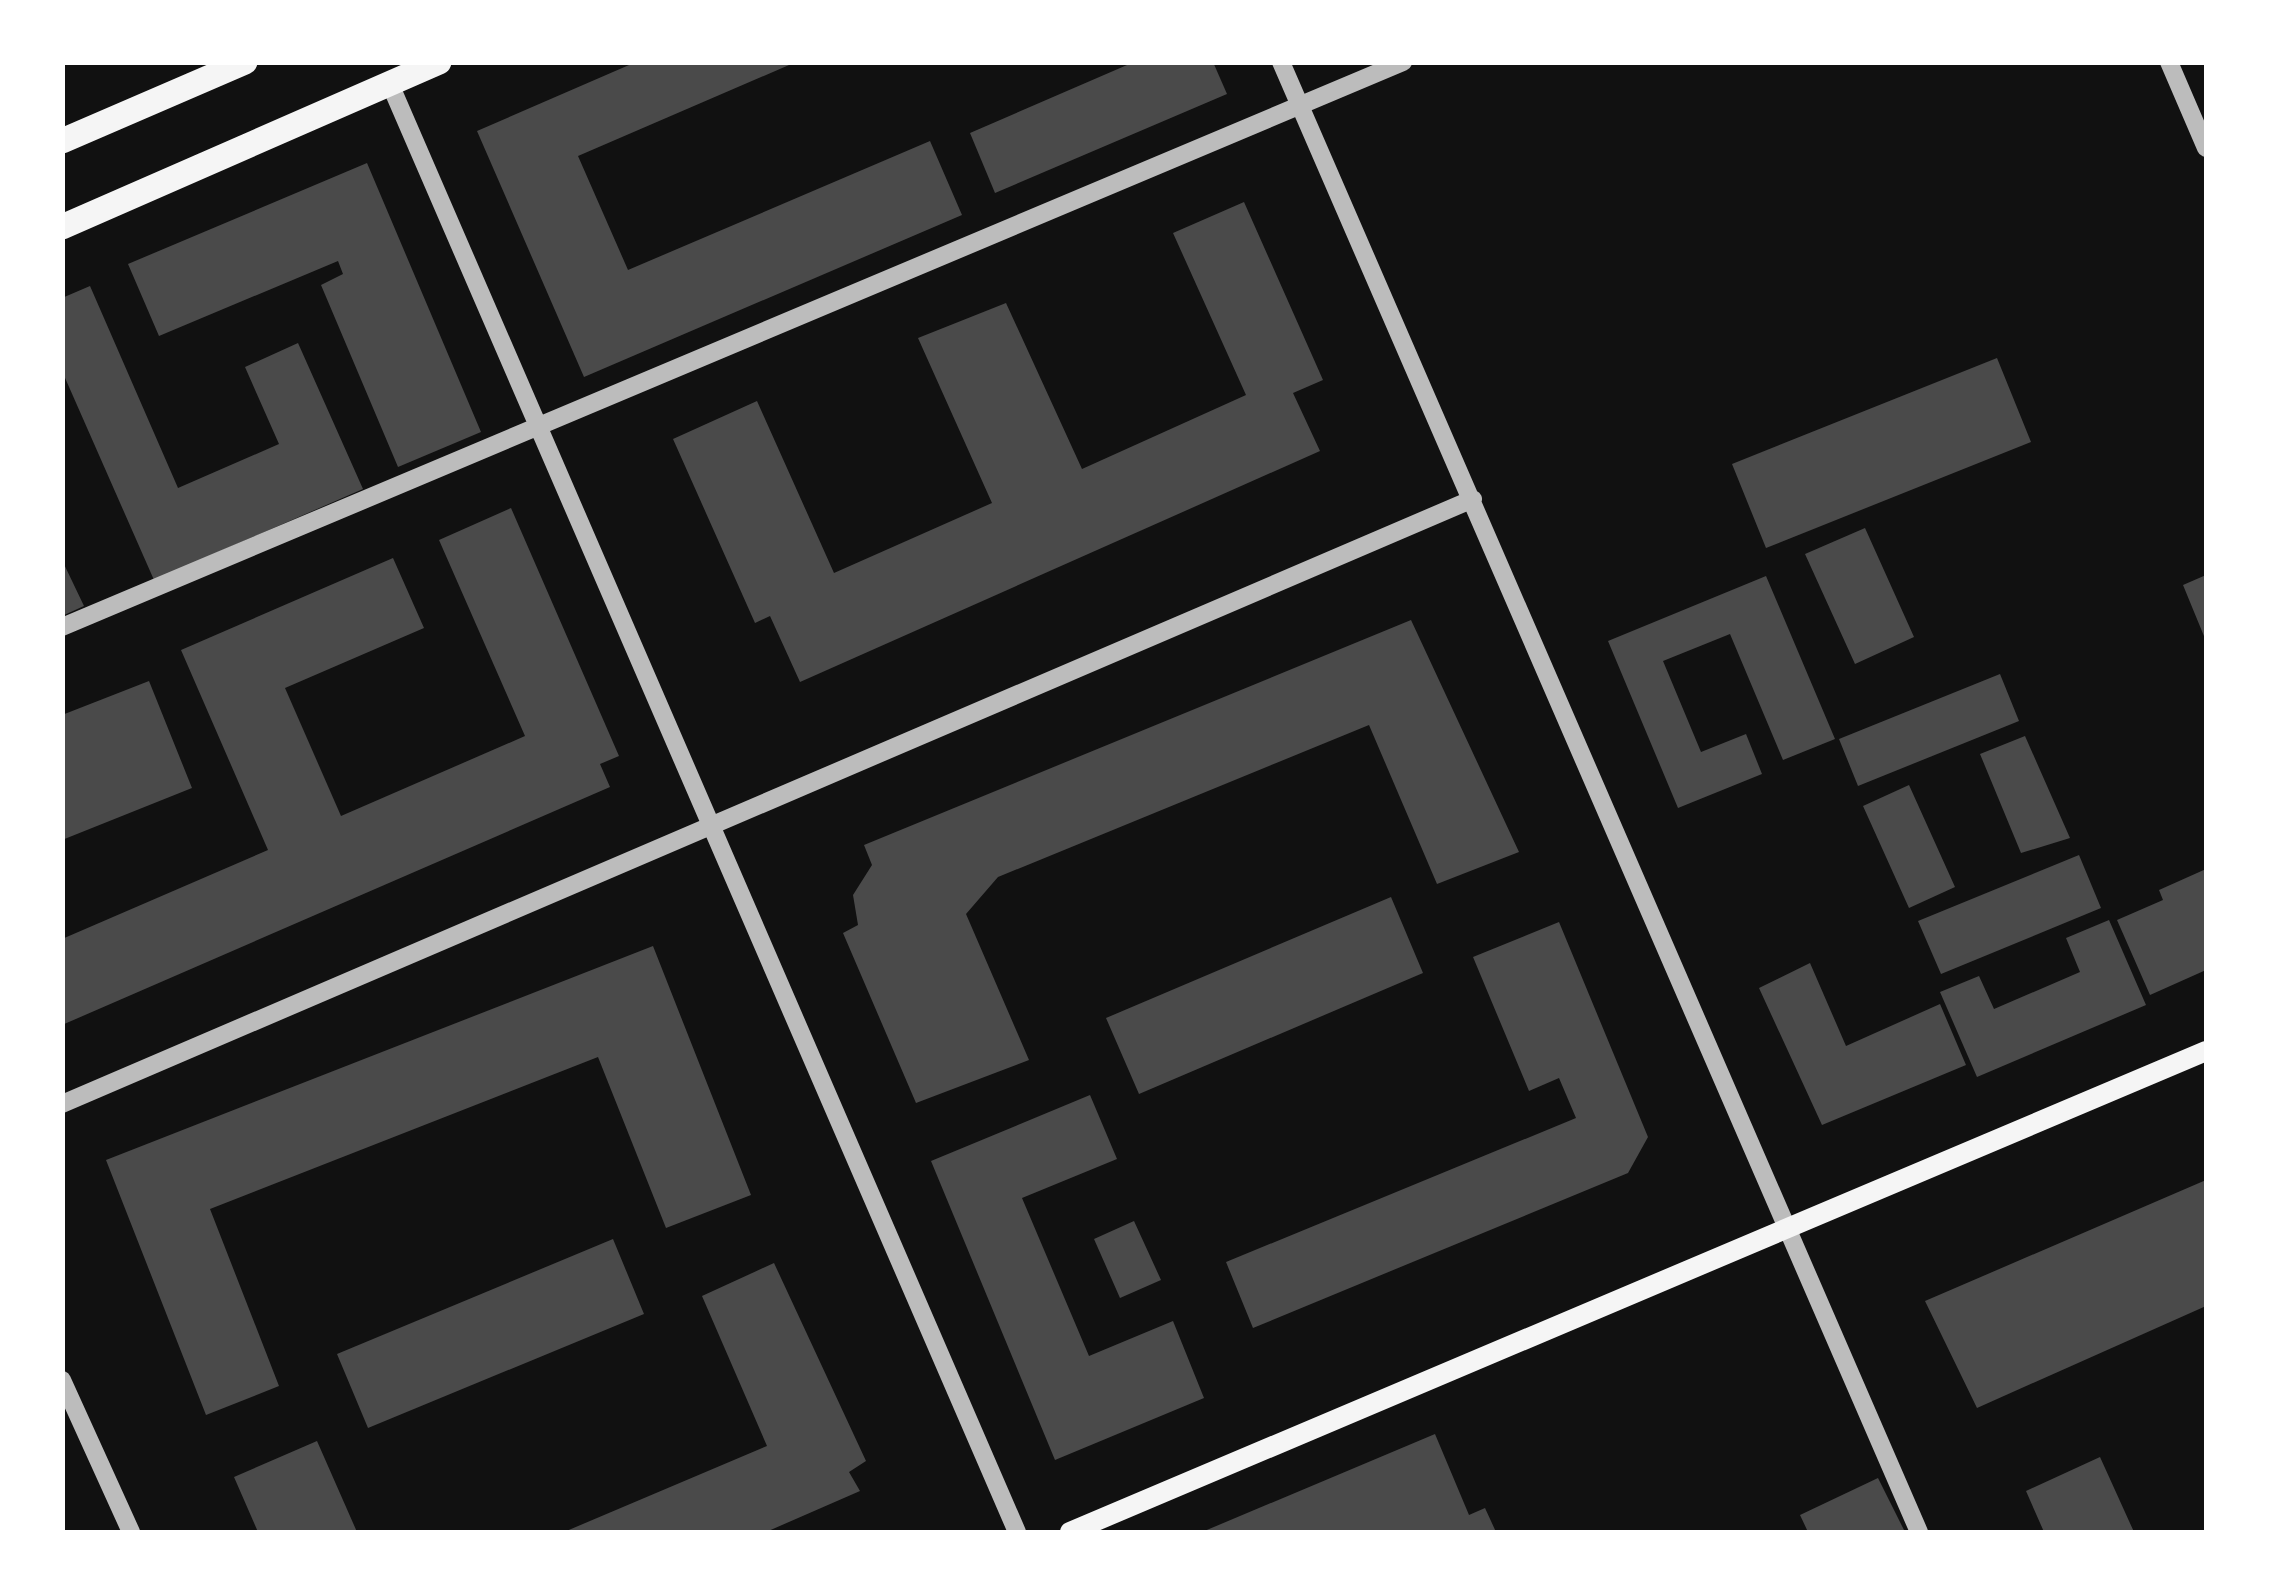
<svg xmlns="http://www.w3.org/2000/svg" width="2269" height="1595" font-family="'Archivo Narrow',sans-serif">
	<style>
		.building { fill: #4a4a4a }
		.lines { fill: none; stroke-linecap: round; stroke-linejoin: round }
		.tertiary { stroke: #bcbcbc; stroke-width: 18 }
		.secondary { stroke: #f5f5f5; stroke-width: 20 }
		.trunk { stroke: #f5f5f5; stroke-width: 25 }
	</style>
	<rect width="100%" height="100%" fill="#111"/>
	<!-- building -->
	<path class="building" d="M636,62H796L578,156L628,270L930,141L962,215L584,377L477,131Z
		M1134,62H1213L1227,94L995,193L970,133Z
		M367,163L481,432L398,467L321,285L343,274L338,261L159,336L128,264Z
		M1244,202L1323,380L1293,393L1320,451L800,682L770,616L755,623L673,439L757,401L834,573L992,503L918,338L1006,303L1082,469L1246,395L1173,233Z
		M90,286L178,488L279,444L245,367L298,343L363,489L154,580L62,371V298Z
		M1997,358L2031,442L1766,548L1732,464Z
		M511,508L619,756L600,764L610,787L62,1025V939L268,850L181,650L393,558L424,628L285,688L341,816L525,736L439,540Z
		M1865,528L1914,637L1855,664L1805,554Z
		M62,560L84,606L62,616Z
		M2206,575V641L2183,585Z
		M1766,576L1835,739L1783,760L1730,634L1663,661L1701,752L1746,734L1762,774L1678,808L1608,641Z
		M1411,620L1519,852L1437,884L1369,725L998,877L966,914L1029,1060L916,1103L843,933L858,925L853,895L872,865L864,845Z
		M2000,674L2019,721L1858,786L1839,739Z
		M149,681L192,788L62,840V715Z
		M2025,736L2070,838L2021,853L1980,754Z
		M1909,785L1955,887L1909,908L1863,806Z
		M2079,855L2101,908L1941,974L1918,921Z
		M2206,869V970L2150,995L2117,920L2163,900L2159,890Z
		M1391,897L1423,973L1139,1094L1106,1018Z
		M2109,920L2146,1005L1977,1077L1940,992L1979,976L1994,1009L2080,972L2066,938Z
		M1559,922L1648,1137L1628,1173L1253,1328L1226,1262L1576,1118L1559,1078L1529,1091L1473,957Z
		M653,946L751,1195L666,1228L598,1057L210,1209L279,1386L206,1415L106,1160Z
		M1810,963L1846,1046L1940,1004L1966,1065L1822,1125L1759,988Z
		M1090,1095L1117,1159L1022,1198L1089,1356L1173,1321L1204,1398L1055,1460L931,1161Z
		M2206,1180V1306L1977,1408L1925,1301Z
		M1134,1221L1161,1280L1120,1298L1094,1239Z
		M613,1239L644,1314L368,1428L337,1354Z
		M774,1263L866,1461L849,1472L860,1491L766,1532H564L767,1446L702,1296Z
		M1435,1434L1469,1515L1485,1508L1496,1532H1202Z
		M317,1441L357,1532H258L234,1477Z
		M2100,1457L2134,1532H2044L2026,1491Z
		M1878,1478L1905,1532H1808L1800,1515Z"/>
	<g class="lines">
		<!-- tertiary -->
		<path class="tertiary" d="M1281,62L1919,1532
			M2169,62L2206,148
			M390,84L1017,1532
			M62,627L1403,62
			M62,1104L1473,499
			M62,1380L131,1532"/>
		<!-- secondary -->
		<path class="secondary" d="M1070,1532L2206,1051"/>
		<!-- trunk -->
		<path class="trunk" d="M62,141L245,62
			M62,227L439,62"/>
	</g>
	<!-- border -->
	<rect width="2269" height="1595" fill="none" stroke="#ffffff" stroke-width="130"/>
</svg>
